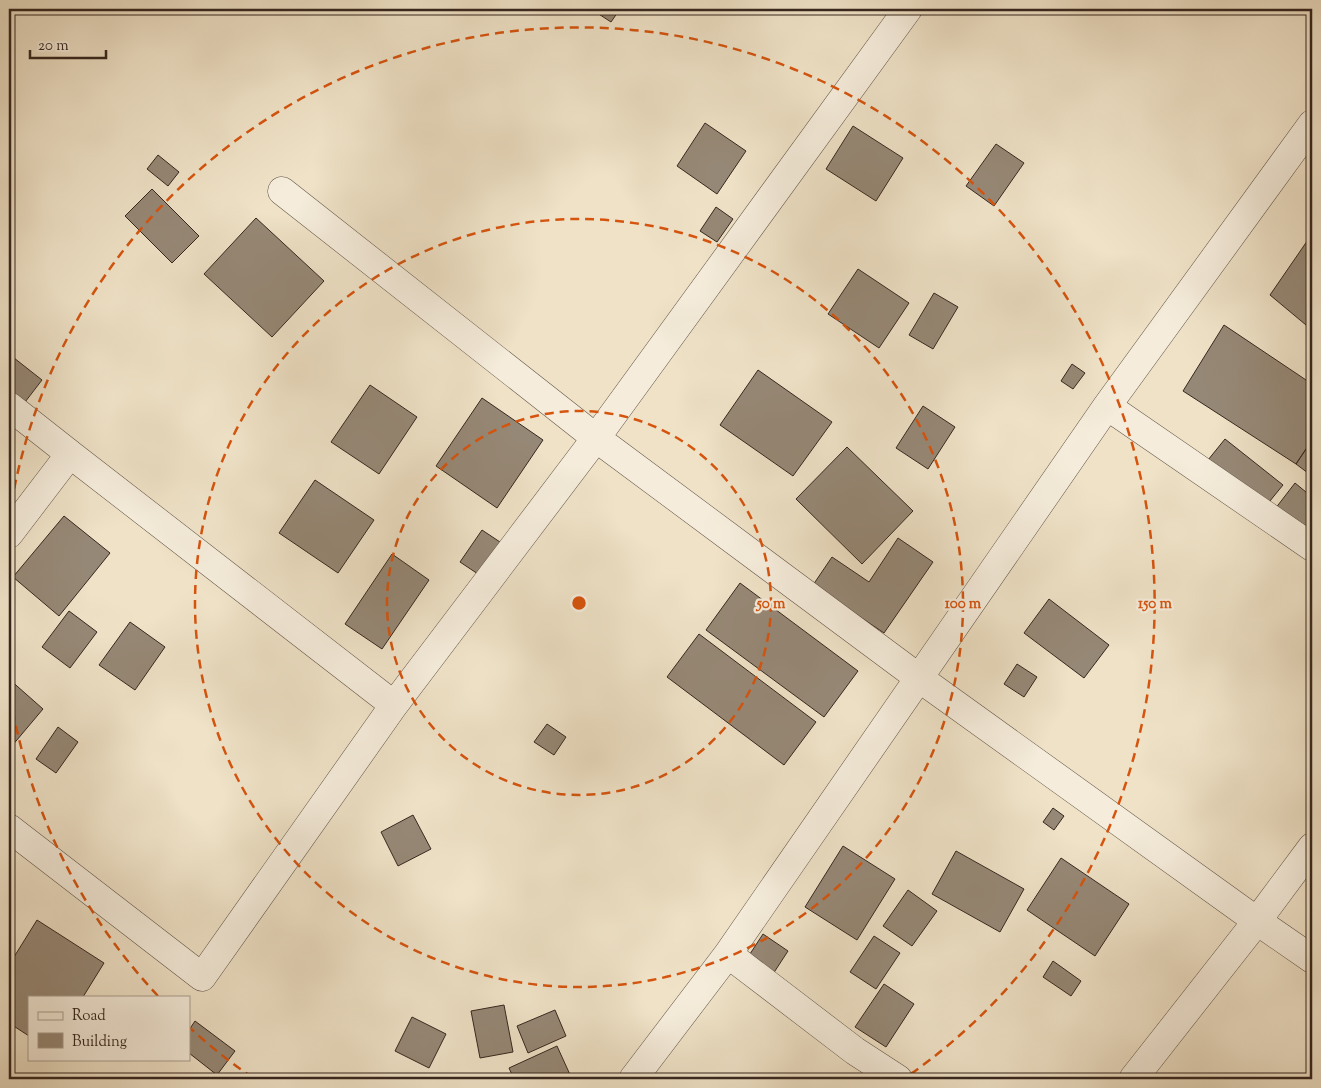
<svg xmlns="http://www.w3.org/2000/svg" width="1321" height="1088" font-family="'Sorts Mill Goudy',serif">
	<style>
		.building { fill: #968876; stroke: #36271f }
		.lines { fill: none; stroke-linecap: round; stroke-linejoin: round }
		.minor-casing { stroke: #645649; stroke-width: 29 }
		.minor { stroke: #f5ecdb; stroke-width: 28 }
		.ring { fill: none; stroke: #d6540e; stroke-width: 2.5; stroke-dasharray: 9 6 }
		.centre { fill: #d6540e; stroke: #f5ecdb; stroke-width: 2.5 }
		.ring-label { font-size: 15px; text-anchor: middle; font-weight: bold; fill: #d6540e; stroke: #f5ecdb; stroke-width: 4.5; stroke-linejoin: round; paint-order: stroke }
	</style>
	<rect width="100%" height="100%" fill="#efe2c7"/>
	<filter id="stains"><feTurbulence type="fractalNoise" baseFrequency=".004" numOctaves="4"/><feColorMatrix values="0 0 0 0 .2 0 0 0 0 .09 0 0 0 0 .02 0 0 0 .5 -.17"/></filter>
	<radialGradient id="worn" r=".72"><stop offset=".6" stop-color="#630" stop-opacity="0"/><stop offset="1" stop-color="#630" stop-opacity=".3"/></radialGradient>
	<!-- building -->
	<path class="building" d="M591,9H620L611,22Z
		M705,123L746,151L717,194L677,166Z
		M853,126L903,158L876,201L826,169Z
		M996,144L1024,163L994,206L966,186Z
		M158,155L179,172L168,186L147,169Z
		M152,189L199,236L172,263L125,216Z
		M716,207L733,219L717,242L700,231Z
		M256,218L324,281L272,337L204,274Z
		M1312,234V330L1270,295Z
		M858,269L909,303L879,348L828,314Z
		M934,293L958,307L933,349L909,335Z
		M1224,325L1312,384V440L1296,464L1183,391Z
		M9,354L42,380L22,406L9,395Z
		M1072,364L1085,373L1073,389L1061,381Z
		M758,370L832,422L793,476L720,425Z
		M370,385L417,417L379,474L331,442Z
		M482,398L543,440L497,508L436,466Z
		M923,406L955,427L928,469L896,448Z
		M1225,439L1283,485L1265,507L1208,460Z
		M1312,440V476L1296,464Z
		M847,447L913,511L862,564L796,499Z
		M315,480L374,520L338,573L279,533Z
		M1295,483L1312,497V538L1275,509Z
		M64,516L110,553L59,616L13,577Z
		M482,530L500,542L478,574L460,562Z
		M898,538L933,562L884,633L813,585L832,557L869,582Z
		M392,554L429,580L382,649L345,624Z
		M740,583L858,671L824,717L706,630Z
		M1049,599L1109,645L1084,678L1024,633Z
		M69,611L97,632L70,668L42,647Z
		M130,622L165,647L135,690L99,665Z
		M699,634L816,722L784,765L667,677Z
		M1017,664L1037,677L1024,697L1004,684Z
		M9,679L43,709L11,747L9,744Z
		M547,724L566,737L554,755L534,742Z
		M58,727L78,742L56,773L36,759Z
		M1053,808L1064,816L1054,830L1043,822Z
		M413,815L431,849L398,866L381,832Z
		M843,846L895,879L857,940L805,907Z
		M956,851L1024,889L1000,932L932,894Z
		M1061,858L1129,904L1095,956L1027,910Z
		M908,890L937,911L912,946L883,926Z
		M37,920L104,963L83,997H29V1036L9,1023V965Z
		M763,934L788,951L773,974L748,957Z
		M874,936L900,953L876,989L850,972Z
		M1053,961L1081,981L1071,996L1043,977Z
		M884,984L914,1004L886,1047L855,1027Z
		M504,1005L513,1052L480,1058L471,1011Z
		M555,1010L566,1036L528,1053L517,1026Z
		M412,1017L446,1034L429,1068L395,1051Z
		M195,1021L235,1051L217,1075L189,1053V1030Z
		M557,1046L572,1079H514L509,1068Z"/>
	<g class="lines">
		<defs>
			<path id="minor" d="M282,191L596,438L919,678L1257,921L1312,959
				M9,406L70,454L9,534
				M1107,406L1312,547
				M394,705L596,438L908,9
				M9,828L202,977L394,705L70,454
				M728,954L855,1051L898,1079
				M633,1079L728,954L1107,406L1312,124
				M1133,1079L1257,921L1312,847"/>
		</defs>
		<!-- minor casing -->
		<use href="#minor" class="minor-casing"/>
		<!-- minor -->
		<use href="#minor" class="minor"/>
	</g>
	<!-- distance rings -->
	<g class="ring">
		<circle cx="579" cy="603" r="192"/>
		<circle cx="579" cy="603" r="384"/>
		<path d="M253 1078A576 576 0 0 1 190 1028M158 996A576 576 0 0 1 9 688M9 518A576 576 0 1 1 905 1078"/>
	</g>
	<circle cx="579" cy="603" r="8" class="centre"/>
	<g class="ring-label">
		<text x="771" y="608">50 m</text>
		<text x="963" y="608">100 m</text>
		<text x="1155" y="608">150 m</text>
	</g>
	<!-- margin -->
	<rect width="1321" height="1088" fill="none" stroke="#efe2c7" stroke-width="30"/>
	<rect x="10" y="10" width="1301" height="1068" fill="none" stroke="#36271f" stroke-width="2.5"/>
	<rect x="15" y="15" width="1291" height="1058" fill="none" stroke="#36271f"/>
	<!-- legend -->
	<rect x="28" y="996" width="162" height="65" fill="#f5ecdb" stroke="#a99d90"/>
	<rect x="38" y="1012" width="25" height="8" fill="#f5ecdb" stroke="#a99d90"/>
	<text x="72" y="1020" font-size="15" fill="#36271f">Road</text>
	<rect x="38" y="1033" width="25" height="15" fill="#968876" stroke="#a99d90"/>
	<text x="72" y="1046" font-size="15" fill="#36271f">Building</text>
	<!-- scale -->
	<path d="M30 50v8h76v-8" fill="none" stroke="#36271f" stroke-width="2.5"/>
	<text x="38" y="50" font-size="15" fill="#36271f" stroke="#f5ecdb" stroke-width="4" paint-order="stroke">20 m</text>
	<rect width="100%" height="100%" filter="url(#stains)"/>
	<rect width="100%" height="100%" fill="url(#worn)"/>
</svg>
